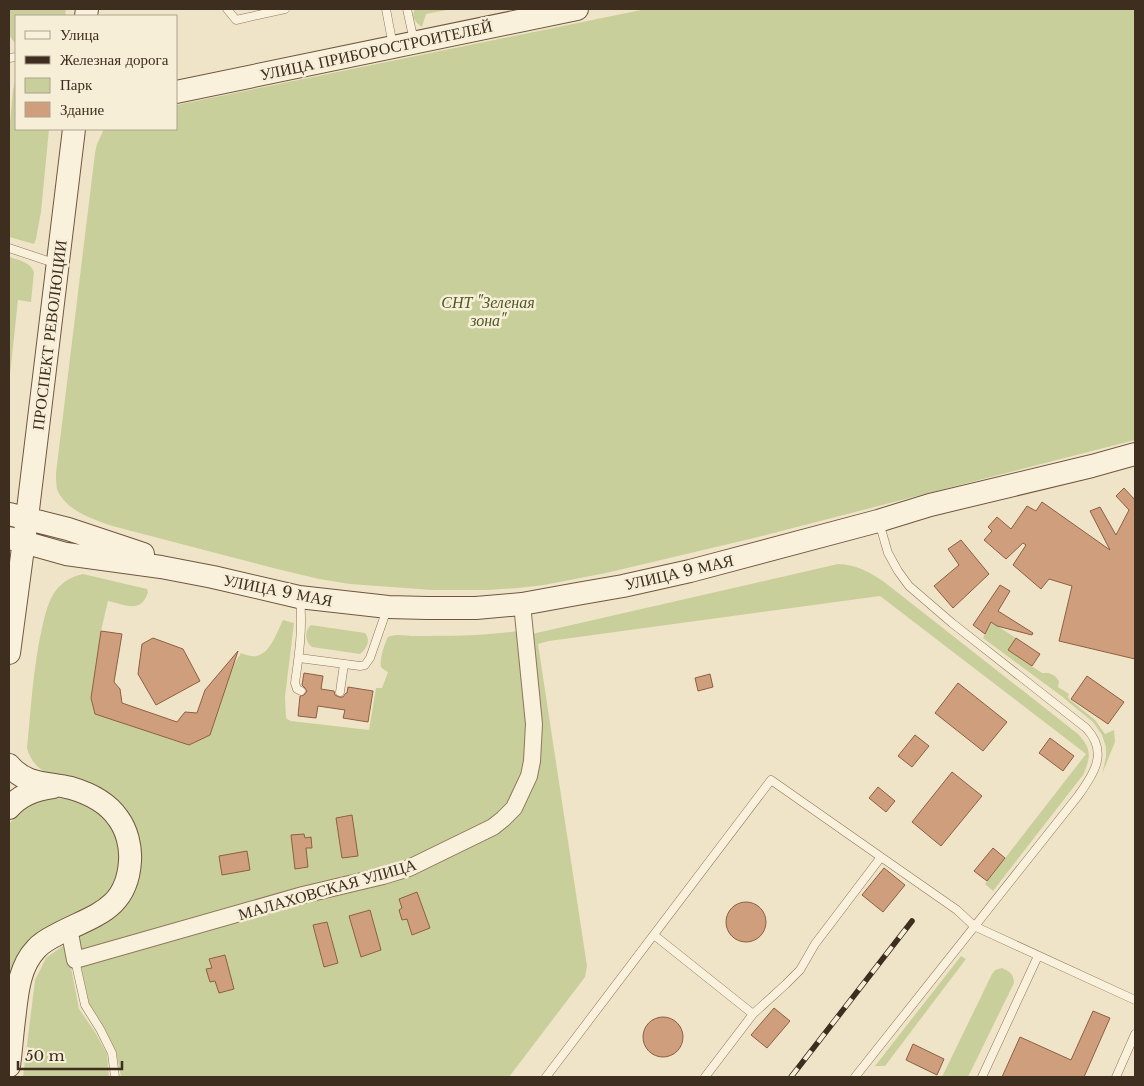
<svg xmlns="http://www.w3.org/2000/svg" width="1144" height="1086" font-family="'Libre Baskerville',serif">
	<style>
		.green { fill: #c9cf9b }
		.building { fill: #cf9f7d; stroke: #8d5f41 }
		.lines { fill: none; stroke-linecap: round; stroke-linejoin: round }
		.lane-casing { stroke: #8d765c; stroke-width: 9 }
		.street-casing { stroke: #8d765c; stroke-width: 18 }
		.secondary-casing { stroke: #6f573f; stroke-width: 24 }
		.lane { stroke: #faf1dc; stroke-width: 8 }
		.street { stroke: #faf1dc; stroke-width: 16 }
		.secondary { stroke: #faf1dc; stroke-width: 22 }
		.rail-casing { stroke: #3d2e20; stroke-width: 5.5 }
		.rail { stroke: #f7eed8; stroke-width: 4; stroke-dasharray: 11; stroke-linecap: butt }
		.labels { text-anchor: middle; stroke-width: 5; stroke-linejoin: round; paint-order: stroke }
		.street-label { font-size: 16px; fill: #3d2e20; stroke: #f7eed8 }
		.park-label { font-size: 16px; font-style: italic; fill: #4d5a26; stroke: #f7eed8 }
	</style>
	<rect width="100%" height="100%" fill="#f0e4c8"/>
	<!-- green -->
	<path class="green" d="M9,9H66L65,16H16V42H14L9,35Z
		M415,9H452L426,14L422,27C415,22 411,17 415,9Z
		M646,9H1135V440L754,538L606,573L544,585L518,588L488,590H432L350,584L319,579L277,569L116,527C97,521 65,511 57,489C56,484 56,478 56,473L95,153L97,144L104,129H176V105Z
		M16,78V129H49L41,212L36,239L34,244L9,237V133L13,90Z
		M9,257C19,260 30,262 34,272L31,302L18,300L9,384Z
		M838,564C858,565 867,571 883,581L1078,734C1092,749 1091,757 1083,775L993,891L985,884L1086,754L880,596L549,641L538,644L587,966L585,977L509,1077H121L116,1052L104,1027L89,1003L80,963L411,872L523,799L532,634Z
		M83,574L147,589L148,592C141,615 124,604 108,601L101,631L91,698L95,713L189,745L210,735L234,664L241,653C246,655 252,657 257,656C271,652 277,632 283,620L294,623L285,697L286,717L287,719L291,721L369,730L376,688H382L388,672C386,671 383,669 381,667C379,661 385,642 388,637C396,633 407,636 415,636C450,636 484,636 518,631L528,726L524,775L501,815L410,863L81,955L77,934L116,915L125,907L133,892L112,797C100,789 88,781 73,777C66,775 57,777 50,774C38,770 30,760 27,748C31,708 33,668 42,628C45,615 48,600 57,589C64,581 73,576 83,574Z
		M991,622L1016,638L1008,650L1042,673H1049L1055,676L1059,681L1058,687L1069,694L1068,698L1095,720L1105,734L1114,730L1115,742L1102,774L1106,757V747L1102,735L1093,722L1060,695L983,638Z
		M311,625L365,633C371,640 367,649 360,654L312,647C305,642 304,631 311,625Z
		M50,798L71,799L87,802L113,825L122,858L112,889L101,900L45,928L28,942L9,980V824C23,808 29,804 50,798Z
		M64,945L70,962L79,1009L95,1032L107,1054L109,1077H23L35,980L46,958Z
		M961,956L966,959L885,1066H875Z
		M1002,968C1009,971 1014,974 1014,983L968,1077H942L992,974L995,970Z"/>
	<!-- building -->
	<path class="building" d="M1124,488L1135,500V659L1059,641L1072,586L1049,579L1041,589L1013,565L1026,545L1023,543L1006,559L984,540L992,531L988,527L997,517L1011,529L1027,506L1036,511L1042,502L1110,550L1090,511L1100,507L1116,535L1129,510L1116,496Z
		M961,540L989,574L953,608L934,586L959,565L948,549Z
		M1000,585L1010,591L998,611L1033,633L1032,635L997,626L991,622L985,634L973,625Z
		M101,631L122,634L114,682L120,689L122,703L177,722L185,712L197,713L205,690L238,651L210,735L189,745L95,714L91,698Z
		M153,638L183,649L200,681L156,705L138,674L142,644Z
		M1016,638L1040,654L1032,666L1008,650Z
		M304,673L323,676L321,689L334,691L335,695L339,697H343L346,693H347L348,687L373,691L368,722L343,718L345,710L318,706L316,718L298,716L300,696L304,695L307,691L305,688L302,685Z
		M710,674L713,687L698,691L695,678Z
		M1087,676L1124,702L1108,724L1071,699Z
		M958,683L1007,722L983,751L935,713Z
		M915,735L929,746L912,767L898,756Z
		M1050,738L1074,756L1063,771L1039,753Z
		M952,772L982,796L941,846L912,822Z
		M878,787L895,801L886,812L869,798Z
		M352,815L358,856L342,858L336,818Z
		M304,834L305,838L311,837L312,848H306L308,867L295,869L291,835Z
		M993,848L1005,858L987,881L974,871Z
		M247,851L250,870L222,875L219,856Z
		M884,868L905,885L883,912L862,895Z
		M417,892L430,928L412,935L407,919L402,920L399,910L402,908L399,899Z
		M726 922a20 20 0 1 1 40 0a20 20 0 1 1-40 0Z
		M370,910L381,950L361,957L349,916Z
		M327,922L338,963L324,967L313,925Z
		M225,955L234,989L219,993L215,981L210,982L206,969L212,968L209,959Z
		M774,1008L790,1021L767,1048L751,1035Z
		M1093,1011L1110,1018L1084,1077H1002L1020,1037L1071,1060Z
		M643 1037a20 20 0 1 1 40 0a20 20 0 1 1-40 0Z
		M913,1044L944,1059L937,1075L906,1060Z"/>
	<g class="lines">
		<defs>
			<path id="lane" d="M227,9L236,20L285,9
				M386,9L393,46
				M407,9L414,41
				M9,58L16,57
				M9,248L54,263
				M300,599C303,628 299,655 295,683L297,689L301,691
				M299,658L360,666L365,665L370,658L387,609
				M340,692L344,664
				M881,857L957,910L974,926L1135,1000
				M654,935L753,1014
				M75,960L85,1005L100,1029L112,1053L115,1077
				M546,1077L771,780L881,857L815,944L800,970L786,984L753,1014L705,1077
				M855,1077L1078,796C1094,774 1109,752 1086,728L952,623L909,586L898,571L888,553L879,522
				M982,1077L1038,956
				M1116,1077L1135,1034"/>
			<path id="street" d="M69,928L75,960L303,895L383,876L409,868L493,827L503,819L514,808L529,776L532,761L534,724L522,604"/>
			<path id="secondary" d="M86,16L87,9
				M176,92L577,9
				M9,514L68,529L143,554
				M9,538L66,554L161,567L213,577L299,597L388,607L427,608H476L522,604L577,594L623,586L690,571L878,521L930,505L1092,466L1135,454
				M9,653L27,518L74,129
				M9,765C27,786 46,782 71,788C88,793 107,802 118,818C127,830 131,847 130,861C127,910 94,915 58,934C50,938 41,943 36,949C18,968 17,996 14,1020C12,1036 11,1051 9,1066
				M9,808C20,795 36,789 53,787"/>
		</defs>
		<!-- lane casing -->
		<use href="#lane" class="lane-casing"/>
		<!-- street casing -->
		<use href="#street" class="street-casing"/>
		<!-- secondary casing -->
		<use href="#secondary" class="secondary-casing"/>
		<!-- lane -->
		<use href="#lane" class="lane"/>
		<!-- street -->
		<use href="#street" class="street"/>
		<!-- secondary -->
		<use href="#secondary" class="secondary"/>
		<defs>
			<path id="rail" d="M791,1077L912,921"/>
		</defs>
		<!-- rail casing -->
		<use href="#rail" class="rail-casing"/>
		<!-- rail -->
		<use href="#rail" class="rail"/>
	</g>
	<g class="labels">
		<!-- street labels -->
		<g class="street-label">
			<text transform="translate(376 50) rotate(-12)" y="6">УЛИЦА ПРИБОРОСТРОИТЕЛЕЙ</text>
			<text transform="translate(49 335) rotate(-83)" y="6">ПРОСПЕКТ РЕВОЛЮЦИИ</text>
			<text transform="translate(679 572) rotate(-13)" y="6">УЛИЦА 9 МАЯ</text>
			<text transform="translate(278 590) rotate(11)" y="6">УЛИЦА 9 МАЯ</text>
			<text transform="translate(327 889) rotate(-16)" y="6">МАЛАХОВСКАЯ УЛИЦА</text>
		</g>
		<!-- park labels -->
		<g class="park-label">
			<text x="488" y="308">СНТ "Зеленая<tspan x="488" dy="18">зона"</tspan></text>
		</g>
	</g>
	<!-- border -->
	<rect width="1144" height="1086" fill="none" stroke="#3d2e20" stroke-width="20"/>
	<!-- legend -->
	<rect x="15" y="15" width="162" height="115" fill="#f7eed8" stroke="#ada18e"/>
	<rect x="25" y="31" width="25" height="8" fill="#faf1dc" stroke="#ada18e"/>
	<text x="60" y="40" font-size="15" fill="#3d2e20">Улица</text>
	<rect x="25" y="56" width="25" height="8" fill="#3d2e20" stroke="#ada18e"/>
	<text x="60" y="65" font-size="15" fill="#3d2e20">Железная дорога</text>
	<rect x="25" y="78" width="25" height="15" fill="#c9cf9b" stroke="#ada18e"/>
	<text x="60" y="90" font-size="15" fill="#3d2e20">Парк</text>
	<rect x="25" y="102" width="25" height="15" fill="#cf9f7d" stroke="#ada18e"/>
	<text x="60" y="115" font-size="15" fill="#3d2e20">Здание</text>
	<!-- scale -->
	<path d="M18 1061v8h104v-8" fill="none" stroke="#3d2e20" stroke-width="2.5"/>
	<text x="25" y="1061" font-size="15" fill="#3d2e20" stroke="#f7eed8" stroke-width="4" paint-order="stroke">50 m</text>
</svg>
